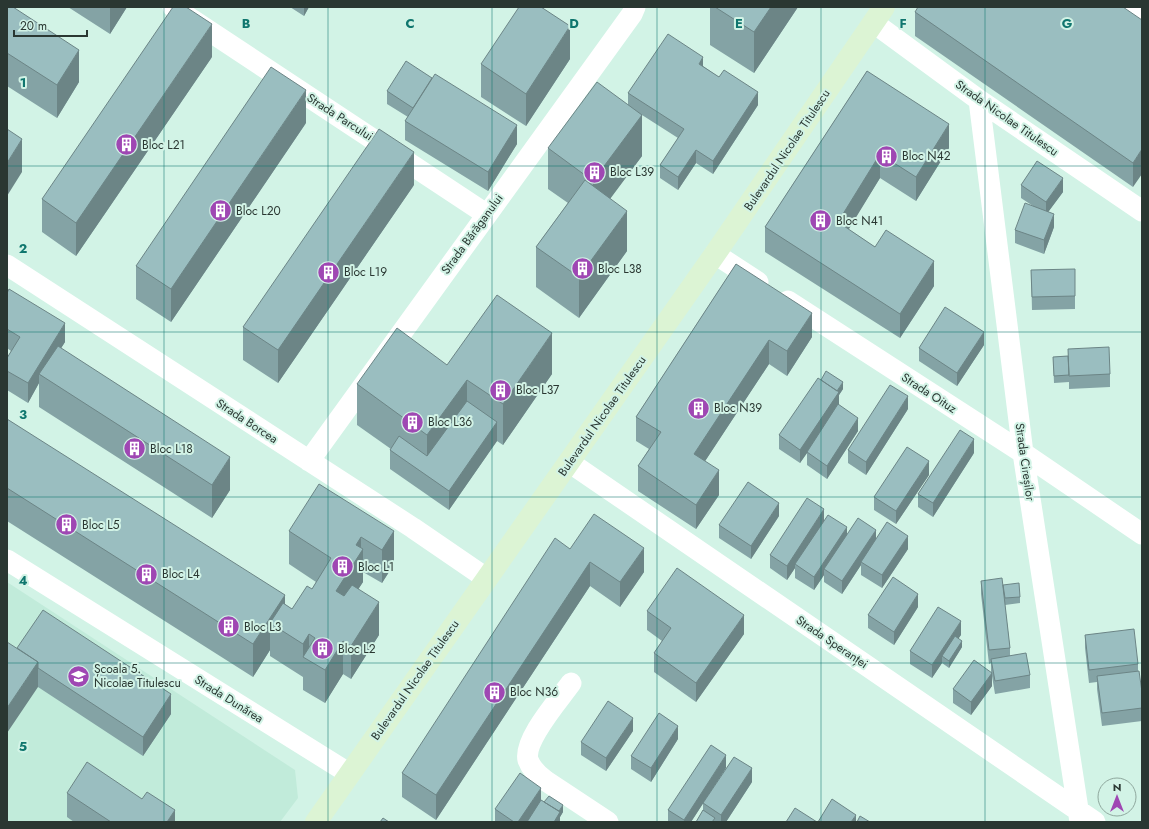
<svg xmlns="http://www.w3.org/2000/svg" width="1149" height="829" font-family="Jost,sans-serif">
	<style>
		.built { fill: #c1ebda }
		.lines { fill: none; stroke-linecap: round; stroke-linejoin: round }
		.street { stroke: #fff; stroke-width: 21 }
		.secondary { stroke: #dcf4d4; stroke-width: 22 }
		.wall { fill: #84a3a5 }
		.shaded-wall { fill: #6c8586 }
		.building { fill: #9abec0; stroke: #6c8586 }
		.grid { fill: none; stroke: #0f766e; stroke-width: 1; stroke-opacity: 0.55 }
		.labels { text-anchor: middle; stroke-width: 4; stroke-linejoin: round; paint-order: stroke }
		.street-label { font-size: 12px; fill: #2a3732; stroke: #d2f3e6 }
		.poi-label { font-size: 12px; fill: #2a3732; stroke: #d2f3e6; text-anchor: start }
		.grid-label { font-size: 13px; text-anchor: middle; font-weight: bold; fill: #0f766e; stroke: #d2f3e6; stroke-width: 4; stroke-linejoin: round; paint-order: stroke }
	</style>
	<rect width="100%" height="100%" fill="#d2f3e6"/>
	<!-- built -->
	<path class="built" d="M7,582L295,770L298,798L280,822H7Z"/>
	<g class="lines">
		<!-- street -->
		<path class="street" d="M173,7L486,214
			M1127,7L1142,17
			M874,23L979,100L1142,211
			M979,100L1023,453L1080,822
			M715,254L758,282
			M7,265L413,528L486,578
			M788,301L1023,453L1142,534
			M309,461L632,14L635,7
			M569,462L1095,822
			M7,560L350,774
			M571,683C559,700 523,740 528,760C531,768 539,776 546,781L608,822"/>
		<!-- secondary -->
		<path class="secondary" d="M316,822L715,254L884,7"/>
	</g>
	<!-- wall -->
	<path class="wall" d="M7,7L79,82L57,118L7,86Z
		M68,7H127L110,34Z
		M290,7H309L304,16Z
		M710,7H798L754,73L710,45Z
		M915,12L1142,20L1133,187L915,36Z
		M212,57L76,256L42,232V199Z
		M570,59L526,126L481,97V64Z
		M703,66L758,105L713,174L696,163L678,190L660,178V165L678,138L642,115V156L610,198L627,251L579,318L536,287V247L568,203L548,189V148L628,105V93Z
		M867,71L949,148L916,201L880,178L848,229L934,286L900,338L765,252V227Z
		M387,91L517,144L488,191L405,140V121L408,117L387,104Z
		M306,123L171,322L136,299V266Z
		M414,185L278,383L243,360V327Z
		M1021,185L1063,192L1048,212L1054,227L1044,254L1015,243V230L1033,206L1021,198Z
		M736,264L812,337L787,376L769,364L705,461L719,495L696,529L638,491V466L649,449L636,441V417Z
		M1031,270L1075,296V309L1032,310Z
		M7,293L65,342L61,348L230,490L212,518L39,407V383L28,403L7,390V358L11,351L7,348Z
		M984,345L957,386L919,361V348Z
		M1068,349L1110,374V387L1069,389V382L1054,383L1053,357L1068,356Z
		M447,365L552,374L503,445L497,441L449,510L390,469V450L391,449L357,425V384Z
		M821,380L843,389L839,395V405L858,431L827,479L807,465V453L800,463L779,449V435Z
		M908,409L866,475L848,463V450Z
		M7,419L292,609L312,589L316,582L289,564V531H394V564L382,583L363,572V582L358,589L379,635L351,679L343,674L325,703L303,690V676V677L270,656V650L253,677L7,521Z
		M974,453L933,517L918,507V494Z
		M929,475L896,524L874,510V497Z
		M779,516L751,559L719,538V525Z
		M824,520L847,535L876,540L908,549L882,588L861,575V565L842,594L824,582V575L814,590L795,578V568L787,580L770,568V555Z
		M570,549L644,572L620,607L590,586L436,820L402,797V773Z
		M981,581L1003,585L1020,597V603L1005,605L1010,648V656L1030,675V688L995,694L992,676V686L971,715L953,703V689L991,672V663L989,664L981,594Z
		M918,607L894,645L868,628V615Z
		M647,611L744,634L696,702L654,672V653L662,641L647,630Z
		M961,635L958,638L962,647L949,668L942,663L932,678L910,664V651Z
		M1085,635L1138,664V671L1142,692V721L1102,726L1097,689V682L1089,683L1085,648Z
		M17,648L171,714L143,756L38,687Z
		M633,731L606,771L581,755V742Z
		M678,739L651,782L631,769V756Z
		M726,768L691,822H668V810Z
		M752,782L726,822H696L703,810V803Z
		M67,793L175,822H74L67,817Z
		M541,800L563,812L560,817V822H495V809Z"/>
	<!-- shaded-wall -->
	<path class="shaded-wall" d="M110,7H127L110,34Z
		M304,7H309L304,16Z
		M771,7H798L754,73V32Z
		M212,24V57L76,256V223Z
		M570,26V59L526,126V94Z
		M79,50V82L57,118V85Z
		M703,57V70L699,64Z
		M306,90V123L171,322V289Z
		M758,92V105L713,174V161Z
		M642,115V156L593,222V181Z
		M949,124V148L916,201V177Z
		M517,125V144L488,191V172Z
		M22,139V172L7,196V163Z
		M1142,149V174L1133,187V163Z
		M696,150V163L678,190V177Z
		M414,152V185L278,383V350Z
		M880,154V178L838,247V222Z
		M1063,178V192L1046,215V202Z
		M627,211V251L579,318V277Z
		M1054,214V227L1044,254V240Z
		M934,261V286L900,338V314Z
		M812,313V337L787,376V351Z
		M65,323V342L43,377L39,374V383L28,403V383Z
		M984,332V345L957,386V373Z
		M552,333V374L503,445V404Z
		M769,340V364L694,478V454Z
		M467,380V420L427,475V435Z
		M843,382V389L839,395V405L807,452V453L800,463V450Z
		M908,396V409L866,475V462Z
		M858,418V431L827,479V466Z
		M497,422V441L449,510V491Z
		M974,439V453L933,517V503Z
		M230,457V490L212,518V485Z
		M929,461V475L896,524V511Z
		M719,470V495L696,529V505Z
		M779,503V516L751,559V546Z
		M824,509V522L795,564V568L787,580V566Z
		M847,527V541L824,569V575L814,590V577Z
		M876,530V543L861,562V565L842,594V581Z
		M394,531V564L382,583V550Z
		M908,536V549L882,588V575Z
		M361,537V552L363,549V582L336,624V591L356,545Z
		M644,548V572L620,607V582Z
		M590,562V586L436,820V795Z
		M918,594V607L894,645V632Z
		M285,595V628L270,623V650L253,677V644Z
		M379,602V635L351,679V646Z
		M744,615V634L696,702V683Z
		M961,621V635L945,658L942,656V663L932,678V665Z
		M309,634V660L303,657V677V644Z
		M343,641V674L325,703V670Z
		M962,641V647L949,668V661Z
		M38,662V687L7,733V708Z
		M992,673V686L971,715V702Z
		M171,694V714L143,756V737Z
		M633,718V731L606,771V758Z
		M678,726V739L651,782V768Z
		M726,755V768L691,822H684V820Z
		M752,768V782L726,822H721V815Z
		M541,788V801L527,822H518Z
		M563,805V812L560,817V822H554L556,816Z
		M175,810V822H167Z
		M856,815V822H851Z"/>
	<!-- building -->
	<path class="building" d="M7,7H13L79,50L57,85L7,53Z
		M173,7H186L212,24L76,223L42,199Z
		M519,7H541L570,26L526,94L481,64Z
		M715,7H771L754,32Z
		M918,7H1123L1142,20V149L1133,163L915,12Z
		M668,34L703,57L699,64L719,77L724,70L758,92L713,161L696,150L678,177L660,165L684,129L628,93Z
		M406,61L432,78L413,108L387,91Z
		M271,67L306,90L171,289L136,266Z
		M867,71L949,124L916,177L880,154L838,222L875,247L886,230L934,261L900,314L765,227Z
		M435,74L517,125L488,172L405,121Z
		M597,82L642,115L593,181L548,148Z
		M7,129L22,139L7,163Z
		M379,129L414,152L278,350L243,327Z
		M1037,161L1063,178L1046,202L1021,185Z
		M585,180L627,211L579,277L536,247Z
		M1025,203L1054,214L1044,240L1015,230Z
		M736,264L812,313L787,351L769,340L694,454L719,470L696,505L638,466L661,432L636,417Z
		M1075,269V296L1032,297L1031,270Z
		M9,289L65,323L28,383L7,371V358L20,337L7,329V293Z
		M497,295L552,333L503,404L467,380L427,435L357,384L397,328L447,365Z
		M945,307L984,332L957,373L919,348Z
		M58,346L230,457L212,485L39,374Z
		M1109,347L1110,374L1069,376L1068,349Z
		M1068,356L1069,375L1054,376L1053,357Z
		M826,371L843,382L837,391L821,380Z
		M818,378L839,392L800,450L779,435Z
		M890,385L908,396L866,462L848,450Z
		M467,401L497,422L449,491L390,450L399,436L427,456Z
		M838,404L858,418L827,466L807,452Z
		M7,419L285,595L253,644L7,488Z
		M960,430L974,439L933,503L918,494Z
		M907,447L929,461L896,511L874,497Z
		M748,482L779,503L751,546L719,525Z
		M319,484L394,531L382,550L361,537L356,545L363,549L336,591L344,596L352,585L379,602L351,646L343,641L325,670L303,657L315,638L309,634L303,644L270,623L283,603L292,609L307,586L312,589L331,558L289,531Z
		M807,498L824,509L787,566L770,555Z
		M594,514L644,548L620,582L590,562L436,795L402,773L555,538L570,549Z
		M828,515L847,527L814,577L795,564Z
		M858,518L876,530L842,581L824,569Z
		M887,522L908,536L882,575L861,562Z
		M677,568L744,615L696,683L654,653L671,628L647,611Z
		M893,577L918,594L894,632L868,615Z
		M1002,578L1010,648L989,650L981,581Z
		M1019,583L1020,597L1005,598L1003,585Z
		M938,607L961,621L932,665L910,651Z
		M43,610L171,694L143,737L38,668V662L17,648Z
		M1134,629L1138,664L1089,670L1085,635Z
		M955,636L962,641L949,661L942,656Z
		M7,642L38,662L7,708Z
		M1026,653L1030,675L995,681L991,659Z
		M974,660L992,673L971,702L953,689Z
		M1139,671L1142,692V708L1102,713L1097,676Z
		M608,701L633,718L606,758L581,742Z
		M659,713L678,726L651,768L631,756Z
		M711,745L726,755L684,820L668,810Z
		M734,757L752,768L721,815L703,803Z
		M87,762L142,799L147,792L175,810L167,822H111L67,793Z
		M520,773L541,788L518,822H514L495,809Z
		M549,796L563,805L559,811L544,802Z
		M832,799L856,815L851,822H818Z
		M541,800L560,812L554,822H527Z
		M795,808L817,822H786Z
		M703,810L715,818L712,822H696Z
		M860,816L870,822H857Z
		M383,818L389,822H380Z"/>
	<!-- grid -->
	<path class="grid" d="M164,7V822M328,7V822M492,7V822M657,7V822M821,7V822M985,7V822M7,166H1142M7,332H1142M7,497H1142M7,663H1142"/>
	<!-- icons -->
	<defs>
		<symbol id="building-disc" viewBox="-11 -11 22 22"><circle r="9.5" fill="#9f47b3" stroke="#d2f3e6"/><path d="M-4-6H4V6H1V3H-1V6H-4ZM-2.5-4.3h1.7v1.8h-1.7ZM.8-4.3h1.7v1.8H.8ZM-2.5-1h1.7V.8h-1.7ZM.8-1h1.7V.8H.8Z" fill="#fff"/></symbol>
		<symbol id="school-disc" viewBox="-11 -11 22 22"><circle r="9.5" fill="#9f47b3" stroke="#d2f3e6"/><path d="M0-5L7-2L0 1L-7-2ZM-4 1L0 2.5L4 1V4Q0 6-4 4Z" fill="#fff"/></symbol>
	</defs>
	<g fill-rule="evenodd">
		<use href="#building-disc" x="114" y="132" width="25" height="25"/>
		<use href="#building-disc" x="874" y="144" width="25" height="25"/>
		<use href="#building-disc" x="582" y="160" width="25" height="25"/>
		<use href="#building-disc" x="208" y="198" width="25" height="25"/>
		<use href="#building-disc" x="808" y="208" width="25" height="25"/>
		<use href="#building-disc" x="570" y="256" width="25" height="25"/>
		<use href="#building-disc" x="316" y="260" width="25" height="25"/>
		<use href="#building-disc" x="488" y="378" width="25" height="25"/>
		<use href="#building-disc" x="686" y="396" width="25" height="25"/>
		<use href="#building-disc" x="400" y="410" width="25" height="25"/>
		<use href="#building-disc" x="122" y="436" width="25" height="25"/>
		<use href="#building-disc" x="54" y="512" width="25" height="25"/>
		<use href="#building-disc" x="330" y="554" width="25" height="25"/>
		<use href="#building-disc" x="134" y="562" width="25" height="25"/>
		<use href="#building-disc" x="216" y="614" width="25" height="25"/>
		<use href="#building-disc" x="310" y="636" width="25" height="25"/>
		<use href="#school-disc" x="66" y="664" width="25" height="25"/>
		<use href="#building-disc" x="482" y="680" width="25" height="25"/>
	</g>
	<g class="labels">
		<!-- street labels -->
		<g class="street-label">
			<text transform="translate(340 117) rotate(33)" y="4">Strada Parcului</text>
			<text transform="translate(1007 118) rotate(35)" y="4">Strada Nicolae Titulescu</text>
			<text transform="translate(787 150) rotate(-56)" y="4">Bulevardul Nicolae Titulescu</text>
			<text transform="translate(472 234) rotate(-54)" y="4">Strada Bărăganului</text>
			<text transform="translate(929 393) rotate(33)" y="4">Strada Oituz</text>
			<text transform="translate(602 416) rotate(-55)" y="4">Bulevardul Nicolae Titulescu</text>
			<text transform="translate(247 421) rotate(33)" y="4">Strada Borcea</text>
			<text transform="translate(1025 462) rotate(82)" y="4">Strada Cireșilor</text>
			<text transform="translate(832 642) rotate(34)" y="4">Strada Speranței</text>
			<text transform="translate(415 680) rotate(-55)" y="4">Bulevardul Nicolae Titulescu</text>
			<text transform="translate(229 699) rotate(32)" y="4">Strada Dunărea</text>
		</g>
		<!-- poi labels -->
		<g class="poi-label">
			<text x="142" y="149">Bloc L21</text>
			<text x="902" y="160">Bloc N42</text>
			<text x="610" y="176">Bloc L39</text>
			<text x="236" y="215">Bloc L20</text>
			<text x="836" y="225">Bloc N41</text>
			<text x="598" y="273">Bloc L38</text>
			<text x="344" y="276">Bloc L19</text>
			<text x="516" y="394">Bloc L37</text>
			<text x="714" y="412">Bloc N39</text>
			<text x="428" y="426">Bloc L36</text>
			<text x="150" y="453">Bloc L18</text>
			<text x="82" y="529">Bloc L5</text>
			<text x="358" y="571">Bloc L1</text>
			<text x="162" y="578">Bloc L4</text>
			<text x="244" y="631">Bloc L3</text>
			<text x="338" y="653">Bloc L2</text>
			<text x="94" y="673">Școala 5.<tspan x="94" dy="14">Nicolae Titulescu</tspan></text>
			<text x="510" y="696">Bloc N36</text>
		</g>
	</g>
	<g class="grid-label">
		<text x="246" y="28">B</text>
		<text x="410" y="28">C</text>
		<text x="574" y="28">D</text>
		<text x="739" y="28">E</text>
		<text x="903" y="28">F</text>
		<text x="1067" y="28">G</text>
		<text x="23" y="87">1</text>
		<text x="23" y="253">2</text>
		<text x="23" y="419">3</text>
		<text x="23" y="585">4</text>
		<text x="23" y="751">5</text>
	</g>
	<!-- border -->
	<rect width="1149" height="829" fill="none" stroke="#2a3732" stroke-width="16"/>
	<!-- north arrow -->
	<g transform="translate(1117 797)"><circle r="19" fill="#d2f3e6" stroke="#8fa89e"/>
	<path d="M0-3L7 15L0 10L-7 15Z" fill="#9f47b3"/>
	<text y="-6" font-size="11" font-weight="bold" text-anchor="middle" fill="#2a3732">N</text>
	</g>
	<!-- scale -->
	<path d="M14 30v6h73v-6" fill="none" stroke="#2a3732" stroke-width="2"/>
	<text x="20" y="30" font-size="12" fill="#2a3732" stroke="#d2f3e6" stroke-width="3" paint-order="stroke">20 m</text>
</svg>
